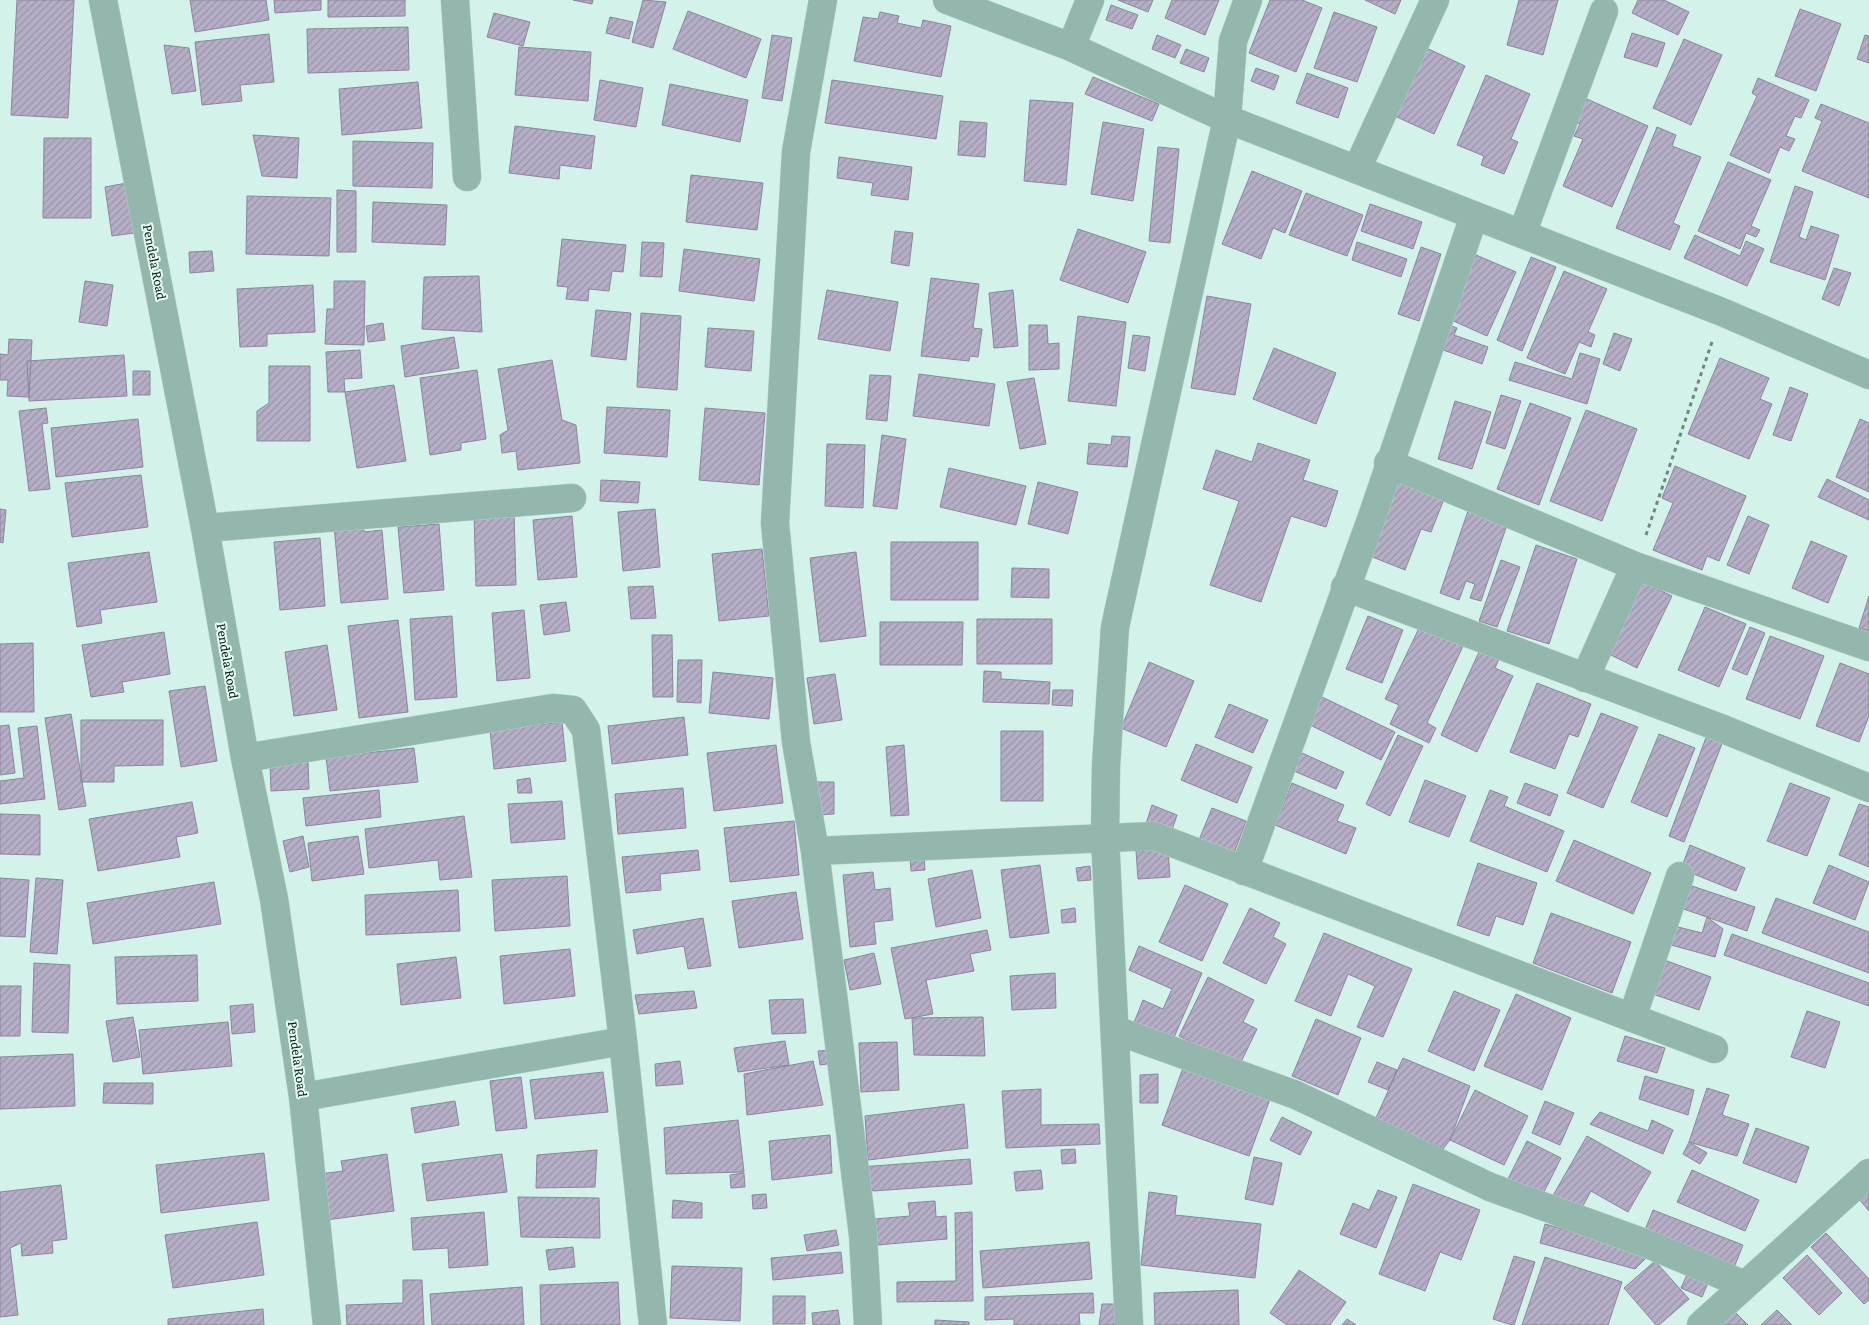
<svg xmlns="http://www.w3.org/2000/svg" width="1869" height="1325" font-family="Literata,serif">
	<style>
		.building { fill: url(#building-hatch); stroke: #8b859b }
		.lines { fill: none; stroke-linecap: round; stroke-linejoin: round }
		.minor-casing { stroke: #b3cfc7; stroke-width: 29 }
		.path { stroke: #728781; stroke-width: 3; stroke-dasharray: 4 4; stroke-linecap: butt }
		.minor { stroke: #94b7ad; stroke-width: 28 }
		.labels { text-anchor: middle; stroke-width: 4; stroke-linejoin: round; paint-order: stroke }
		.street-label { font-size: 12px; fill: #0d1815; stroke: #e5fef6 }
	</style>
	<defs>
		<pattern id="building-hatch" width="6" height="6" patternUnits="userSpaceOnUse" patternTransform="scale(1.25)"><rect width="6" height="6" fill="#b5aec6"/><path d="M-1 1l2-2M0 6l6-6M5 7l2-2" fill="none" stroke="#9a95a9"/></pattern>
	</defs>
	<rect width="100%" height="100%" fill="#d3f2e9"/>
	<!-- building -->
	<path class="building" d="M17,0H74L68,118L11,115Z
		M190,0H266L269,20L195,32Z
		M274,0H321V10L275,13Z
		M328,0H405V16L328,17Z
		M573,0H593L592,4Z
		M643,0L666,2L653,48L632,42Z
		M1118,0H1153L1148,12Z
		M1172,0H1219L1205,35L1165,18Z
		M1270,0H1302L1322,8L1296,72L1249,53Z
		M1365,0H1401L1395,14Z
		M1519,0H1558L1543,55L1507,45Z
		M1638,0H1664L1689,12L1678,35L1632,13Z
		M1111,5L1138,15L1132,29L1106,20Z
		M1800,9L1841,24L1816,91L1775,76Z
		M688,11L761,39L746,78L673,49Z
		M880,12L899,16L897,23L921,28L923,20L951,26L941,77L854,61L863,17L878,19Z
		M1334,12L1377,27L1357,82L1314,68Z
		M494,13L530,22L523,46L487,37Z
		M610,17L633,22L629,39L606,33Z
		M408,27L409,70L308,73L307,29Z
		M1632,33L1665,43L1657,67L1624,57Z
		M269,34L274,82L240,85L242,101L202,105L195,42Z
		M772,35L792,38L782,101L762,98Z
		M1157,35L1181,45L1175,58L1152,49Z
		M1865,35L1869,36V63L1857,59Z
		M1684,39L1722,55L1691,125L1653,108Z
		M164,45L189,48L196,91L172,94Z
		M1420,45L1465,66L1434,134L1388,113Z
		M519,47L591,52L588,101L515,95Z
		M1186,49L1209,58L1204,72L1180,63Z
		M1256,68L1279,76L1274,90L1251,81Z
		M1307,73L1348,88L1338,118L1296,103Z
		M1486,75L1530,94L1511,139L1518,142L1504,174L1481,165L1484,156L1457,145Z
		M1093,77L1159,104L1152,121L1085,94Z
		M1758,78L1809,100L1801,118L1795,116L1786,136L1795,139L1789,151L1780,147L1769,173L1730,155L1757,96L1752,93Z
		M600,80L643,88L636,127L594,120Z
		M832,80L943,96L936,139L825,123Z
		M418,82L422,128L342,135L339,89Z
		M670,84L748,100L740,142L662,125Z
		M1580,96L1648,126L1612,207L1563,186L1583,139L1574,136L1580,124L1569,120Z
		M1030,100L1073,103L1066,185L1024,181Z
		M1821,104L1869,123V198L1802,171L1822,121L1815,118Z
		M960,121L987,123L985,157L958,155Z
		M1103,122L1144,129L1133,201L1091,194Z
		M515,126L595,136L591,169L560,165L559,179L509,173Z
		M1657,127L1676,135L1672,146L1701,157L1673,223L1680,226L1670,250L1616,228Z
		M253,135L299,138L297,178L262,176Z
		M44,138H91V218H43Z
		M353,141L433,143L432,188L353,186Z
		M1158,147L1179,149L1170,243L1149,241Z
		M839,157L912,167L908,200L871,195L873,183L837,178Z
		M1728,162L1771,180L1751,226L1760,230L1756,237L1746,233L1740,249L1698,231Z
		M1252,171L1302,191L1285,233L1273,228L1261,259L1222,244Z
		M691,175L763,183L757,230L686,222Z
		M127,183L134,233L112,236L105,187Z
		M1795,186L1813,192L1799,237L1806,240L1811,226L1839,235L1825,280L1770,262Z
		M337,190L356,191V252H337Z
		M1306,193L1363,215L1347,256L1289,235Z
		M247,196L331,198L329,256L246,254Z
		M373,202L447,205L445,245L372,242Z
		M1370,204L1422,222L1413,249L1361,231Z
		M1078,229L1146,252L1128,303L1060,280Z
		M895,231L913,233L909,266L891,263Z
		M1695,235L1740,256L1746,241L1764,249L1747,286L1684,258Z
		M562,239L626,245L623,272L612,271L609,291L589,289L588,301L566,299L568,287L557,286Z
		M642,242L664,243L662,277L640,276Z
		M1357,242L1407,259L1401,277L1352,260Z
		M1421,247L1441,254L1419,321L1398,314Z
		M684,249L760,259L754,301L679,291Z
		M212,251L214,271L190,273L189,252Z
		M1476,255L1516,272L1487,336L1449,319Z
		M1531,257L1556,267L1522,351L1497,340Z
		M1834,268L1851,273L1839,306L1822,299Z
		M1564,271L1607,289L1588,332L1595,335L1591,347L1579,342L1565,374L1527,358Z
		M479,276L482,332L422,329L424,277Z
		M931,278L979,284L973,328L982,329L978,357L970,356L969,361L921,356Z
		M85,281L113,285L107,326L79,322Z
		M334,281H365L364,345L325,344L327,309H334Z
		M313,285L315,332L267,334V346L240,347L237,289Z
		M827,290L898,302L890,351L818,339Z
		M1013,290L1018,346L994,348L989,293Z
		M1207,296L1251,304L1235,395L1191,388Z
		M596,310L631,313L626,360L591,356Z
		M641,313L681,316L677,390L637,387Z
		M1078,316L1126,322L1116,406L1068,401Z
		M383,323L385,340L368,342L366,326Z
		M1444,323L1457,328L1454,335L1488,347L1482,364L1435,347Z
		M1029,325H1047L1048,344L1059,343V369L1029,370Z
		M708,328L754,331L751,371L705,367Z
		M1614,333L1632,339L1620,371L1603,364Z
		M1133,335L1150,337L1145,371L1128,368Z
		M454,337L459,368L405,377L401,346Z
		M9,339L32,340L29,397L7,396L8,380H0V354L8,355Z
		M1274,348L1336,373L1316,424L1253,399Z
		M360,350L362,378L344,379L345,392H328L326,352Z
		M1580,353L1600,359L1587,404L1509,380L1515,362L1572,379Z
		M124,355L127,396L29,401L27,361Z
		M1720,358L1769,378L1760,399L1772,404L1749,459L1688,434Z
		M552,360L562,420L576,425L580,463L518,470L516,451L502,453L500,435L508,430L498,369Z
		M269,366H310V441H257V411L269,403Z
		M477,370L486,439L461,443V450L430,455L420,378Z
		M133,371H150V395H133Z
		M919,374L995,384L989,426L913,416Z
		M870,375L891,376L887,421L866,419Z
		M1034,378L1046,444L1020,449L1007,382Z
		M394,385L406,461L357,468L345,392Z
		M1790,387L1808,394L1791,441L1773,435Z
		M1501,395L1521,401L1505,449L1486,443Z
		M1455,401L1491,412L1472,469L1438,459Z
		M1530,403L1571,418L1539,505L1497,489Z
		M607,407L670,410L667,457L604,453Z
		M46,408L48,423L42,424L50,489L29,491L19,411Z
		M705,408L765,413L759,485L699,480Z
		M1586,410L1637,429L1602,521L1550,501Z
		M138,419L143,467L56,477L51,428Z
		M1860,419L1869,423V492L1836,477Z
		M882,435L906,439L897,509L873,506Z
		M1112,436L1130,437L1127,467L1087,464L1089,443L1111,445Z
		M1258,443L1310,460L1303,480L1338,491L1326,527L1291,516L1261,602L1210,585L1239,501L1203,489L1216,450L1252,462Z
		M827,444L865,445L863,508L825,506Z
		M1675,466L1746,496L1719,561L1707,556L1702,570L1653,550L1673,503L1662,498Z
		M949,468L1026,486L1016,525L940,507Z
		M141,475L148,527L72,537L65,483Z
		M1400,477L1446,494L1431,532L1421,529L1405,570L1370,556Z
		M1827,479L1869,500V520L1818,497Z
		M601,480L640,482L638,503L600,501Z
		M1038,482L1078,492L1068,534L1028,524Z
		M1471,502L1508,522L1481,601L1470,598L1475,584L1466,581L1459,600L1440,593Z
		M0,509L6,510L3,543L0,542Z
		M655,509L660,567L623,571L618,512Z
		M514,512L516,585L476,586L474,514Z
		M572,516L577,577L538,580L533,520Z
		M1748,516L1769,525L1749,574L1727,565Z
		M363,522L364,532L382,530L388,599L341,603L334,525Z
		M439,524L444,590L404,593L398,527Z
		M320,538L325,606L280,610L274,542Z
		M1811,541L1847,556L1828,603L1792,588Z
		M891,542H978V600H891Z
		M1536,545L1577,559L1549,644L1507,631Z
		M762,549L769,616L719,621L712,554Z
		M149,552L157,602L100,610L102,623L77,627L68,563Z
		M856,552L866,636L820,642L810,558Z
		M1501,560L1520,567L1497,627L1479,621Z
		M1012,568L1049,569V598L1011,597Z
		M1638,580L1672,596L1637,668L1603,651Z
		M653,586L656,618L631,619L628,587Z
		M1869,596V631L1859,628Z
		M566,602L570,631L544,635L540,605Z
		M1705,607L1746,624L1719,687L1678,670Z
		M524,610L530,678L497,681L492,613Z
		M452,616L457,697L415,700L410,619Z
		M1368,616L1403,630L1382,683L1346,669Z
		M977,619H1052V664H977Z
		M398,620L408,712L359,718L348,626Z
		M880,622H963L962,665H880Z
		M1421,624L1464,644L1427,723L1436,728L1429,743L1390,724L1399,705L1385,699Z
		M1750,627L1765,633L1747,675L1732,669Z
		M164,632L170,674L122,682L124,692L91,697L82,645Z
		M652,635H672L673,697H653Z
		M1770,636L1824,656L1800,719L1746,699Z
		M1484,641L1503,650L1495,668L1513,676L1477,752L1441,735Z
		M33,643L34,712H0V644Z
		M327,645L337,710L294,716L285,652Z
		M678,660H702L701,703L677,702Z
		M1149,662L1194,681L1166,747L1121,728Z
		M1840,663L1869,674V716L1859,742L1816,726Z
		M984,671L1001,672V679L1050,682L1049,704L983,702Z
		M713,672L773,678L769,719L709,713Z
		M835,674L842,720L814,724L807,678Z
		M1537,683L1591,704L1578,737L1569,734L1555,769L1510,752Z
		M205,686L217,761L181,767L169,691Z
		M1053,690H1073L1072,706L1052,705Z
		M1322,697L1395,732L1381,760L1308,724Z
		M1229,704L1268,720L1253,753L1215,737Z
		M1601,713L1638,727L1603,808L1567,793Z
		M71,714L86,806L59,810L45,718Z
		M684,717L688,755L612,764L608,726Z
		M81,720H163V765L114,766V782H81Z
		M562,722L566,761L494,769L490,730Z
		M9,725L15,773L0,775V726Z
		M37,726L45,799L0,804V781L24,778L18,728Z
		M1001,731H1043V801H1001Z
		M1659,734L1695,748L1667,817L1631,802Z
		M1398,735L1423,746L1390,816L1366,804Z
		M1707,735L1723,741L1684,842L1669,836Z
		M1196,744L1252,767L1237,803L1181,780Z
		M776,745L783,803L714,811L707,753Z
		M904,745L909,815L891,816L886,747Z
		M414,748L418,782L330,791L326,757Z
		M1302,753L1344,772L1336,789L1294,771Z
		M308,762L309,789L271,791L270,764Z
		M530,778L532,793H518L517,780Z
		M1425,780L1466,796L1449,837L1409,822Z
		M817,782H834V814L817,815Z
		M1292,783L1344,805L1337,821L1356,828L1346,854L1275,825Z
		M1525,783L1558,795L1550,816L1517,803Z
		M1790,783L1830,798L1807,856L1767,841Z
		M683,788L686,828L618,834L615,794Z
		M379,790L381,817L306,826L303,798Z
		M1490,790L1508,797L1504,806L1564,831L1547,872L1470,841Z
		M562,801L565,839L511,843L508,804Z
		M192,802L198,833L176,837L180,857L98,871L89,819Z
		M1859,804L1869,807V867L1839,855Z
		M1152,805L1177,815L1171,833L1146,824Z
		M1212,808L1246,821L1234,853L1199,840Z
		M0,814L40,815V855L0,854Z
		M464,816L472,877L440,880L438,860L369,868L365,829Z
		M794,821L799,875L730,882L724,828Z
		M303,836L309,867L290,872L283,841Z
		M358,836L364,874L312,881L308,843Z
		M1574,840L1651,873L1633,914L1556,881Z
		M1690,845L1745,868L1736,891L1681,869Z
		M1168,849L1170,877L1138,879L1136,851Z
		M698,850L700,870L660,874L661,890L626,893L622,857Z
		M924,856L925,870L911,871L910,857Z
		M1478,863L1537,883L1523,925L1496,916L1489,936L1457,925Z
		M1040,865L1049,933L1010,938L1001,870Z
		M1829,865L1869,882L1855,920L1813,903Z
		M1090,866L1091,880L1078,881L1076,868Z
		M972,870L981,918L936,927L928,879Z
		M873,872L875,890L890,888L893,920L874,922L876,944L850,947L843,875Z
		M567,876L570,926L495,931L492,880Z
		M0,878L29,880L25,937L0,936Z
		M36,878L63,880L57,954L30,952Z
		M214,882L221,924L93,944L87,903Z
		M1683,883L1755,907L1747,931L1675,906Z
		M1185,885L1228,904L1202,961L1159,942Z
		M458,890L460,931L366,935L365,895Z
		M796,892L803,939L739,948L732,901Z
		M1776,898L1869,932V973L1762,933Z
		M1075,908L1076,922L1062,923L1061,910Z
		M1250,908L1280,923L1273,937L1286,944L1266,984L1223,963Z
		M1551,913L1631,942L1612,993L1533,963Z
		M1707,917L1723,929L1715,957L1660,942L1666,924L1702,933Z
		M703,918L711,966L688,969L684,946L637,954L633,930Z
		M987,930L991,950L970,954L974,971L926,980L933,1014L905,1019L891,948Z
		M1324,933L1412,969L1383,1037L1357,1027L1375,986L1348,974L1331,1016L1295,1001Z
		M1732,934L1869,983V1006L1724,955Z
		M1139,946L1202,973L1172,1042L1133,1025L1143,1000L1163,1009L1172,989L1129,970Z
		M570,949L575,996L504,1004L500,956Z
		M874,953L881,984L850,990L844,960Z
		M197,955L198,1001L117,1004L115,957Z
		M456,957L461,998L401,1005L397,964Z
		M1656,957L1711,977L1699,1010L1644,991Z
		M34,963L70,965L68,1033L32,1032Z
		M1055,973L1056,1008L1012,1010L1010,976Z
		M1208,977L1254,1000L1243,1022L1257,1029L1239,1066L1179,1036Z
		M0,986H21L20,1036H0Z
		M694,991L697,1008L639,1014L635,995Z
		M1454,991L1500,1010L1474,1071L1428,1051Z
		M1516,994L1571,1018L1542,1090L1484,1066Z
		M803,999L806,1033L772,1034L769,1000Z
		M253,1004L255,1032L232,1034L230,1006Z
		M1807,1011L1840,1022L1825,1068L1791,1057Z
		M133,1017L140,1057L113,1062L106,1021Z
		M983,1017L985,1056L914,1055L912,1018Z
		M1316,1019L1361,1038L1338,1095L1292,1076Z
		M228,1022L232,1066L143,1074L139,1030Z
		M1625,1036L1665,1048L1657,1073L1617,1061Z
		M785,1041L789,1065L738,1072L734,1048Z
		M897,1042L899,1090L861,1092L859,1043Z
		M832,1050L834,1063L820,1065L818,1051Z
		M73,1054L75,1106L0,1109V1057Z
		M1403,1058L1470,1086L1450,1140L1443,1149L1375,1120Z
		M680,1061L683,1084L656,1086L655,1064Z
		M813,1061L823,1105L747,1115L744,1074Z
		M1377,1062L1397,1070L1388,1090L1368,1082Z
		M1183,1068L1270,1099L1249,1156L1162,1125Z
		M603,1072L608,1112L535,1119L530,1080Z
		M1158,1074V1103H1140V1075Z
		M1645,1076L1694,1090L1688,1115L1639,1099Z
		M521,1077L527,1128L496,1131L490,1081Z
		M104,1083H153V1104L103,1103Z
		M1707,1088L1729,1095L1722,1115L1749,1124L1737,1156L1689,1142Z
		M1041,1089V1125L1099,1124L1100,1144L1006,1148L1002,1091Z
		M1475,1090L1528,1116L1504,1165L1450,1140Z
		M455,1101L459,1125L415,1133L411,1108Z
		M1545,1101L1574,1113L1560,1145L1532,1133Z
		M964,1104L968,1148L868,1160L865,1116Z
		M1600,1112L1648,1131L1652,1120L1673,1130L1663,1154L1590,1124Z
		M1282,1117L1312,1132L1300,1155L1270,1140Z
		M738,1120L744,1172L666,1174L664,1128Z
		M1756,1128L1809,1147L1796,1183L1743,1163Z
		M830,1135L832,1173L772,1180L769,1141Z
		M1587,1136L1651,1172L1628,1212L1591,1191L1578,1215L1551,1199Z
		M1527,1141L1561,1158L1540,1200L1506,1183Z
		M1689,1142L1707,1153L1700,1164L1683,1154Z
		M1075,1149L1076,1163L1062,1164L1061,1150Z
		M597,1150L595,1187L536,1188L537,1155Z
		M264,1153L269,1200L161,1213L156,1165Z
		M387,1154L394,1211L326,1220L320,1174L343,1171L341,1161Z
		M502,1154L507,1192L427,1201L422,1164Z
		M1254,1157L1282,1163L1273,1205L1245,1199Z
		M970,1159L972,1184L873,1191L859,1167Z
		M1041,1170L1043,1189L1016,1191L1014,1172Z
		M1692,1170L1759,1200L1745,1231L1677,1202Z
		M744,1173L745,1187L731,1188L730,1175Z
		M1413,1184L1480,1210L1461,1260L1440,1252L1425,1291L1379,1274Z
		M61,1185L67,1239L52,1241L53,1253L22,1256L21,1243L10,1248L18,1315L0,1317V1192Z
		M1869,1188V1211L1858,1198Z
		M1378,1190L1397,1197L1376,1248L1340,1234L1353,1203L1369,1210Z
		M1149,1192L1177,1196L1175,1215L1261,1224L1255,1278L1141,1265Z
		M766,1194L767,1208L753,1209L752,1195Z
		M518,1197L599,1198L600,1238L521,1237Z
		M673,1200L702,1203V1218H672Z
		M935,1201L936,1217L946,1216L947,1239L877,1245L875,1219L910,1216L908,1203Z
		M1653,1210L1743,1245L1733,1270L1643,1235Z
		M484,1212L488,1265L449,1268L448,1248L413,1250L411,1218Z
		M972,1212L973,1301L897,1302V1282L956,1281L955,1213Z
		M257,1222L264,1275L173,1288L165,1235Z
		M1545,1224L1651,1253L1635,1269L1540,1243Z
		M836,1230L839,1245L807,1251L804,1235Z
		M1826,1233L1869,1279V1300L1864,1304L1811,1247Z
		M1089,1242L1092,1279L983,1288L980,1251Z
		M573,1247L575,1267L549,1270L546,1250Z
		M841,1252L843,1273L773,1280L771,1258Z
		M1807,1255L1842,1293L1819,1315L1783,1278Z
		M1514,1256L1535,1262L1514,1325H1512L1493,1319Z
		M1545,1257L1622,1282L1608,1325H1522Z
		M1655,1261L1689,1299L1659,1325H1656L1624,1288Z
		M672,1266L742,1268L740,1321L670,1318Z
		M1690,1268L1710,1278L1702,1297L1681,1288Z
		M1299,1270L1346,1302L1330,1325H1287L1270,1313Z
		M403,1280H422L424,1325H347L346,1305L403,1303Z
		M618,1282L620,1325H541L540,1285Z
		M522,1287L524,1325H432L430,1294Z
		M1238,1290L1239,1325H1155L1154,1293Z
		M1093,1293L1094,1313H1079L1080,1325H1014V1319L985,1320V1297Z
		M773,1296H805V1324H773Z
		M1102,1304H1115V1325H1099Z
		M263,1309L264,1325H168V1319Z
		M838,1310L840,1325H813L812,1313Z
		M1777,1310L1792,1325H1761Z
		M1735,1312L1748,1325H1722Z
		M1347,1319L1356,1325H1342Z
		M935,1320L969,1322V1325H935Z"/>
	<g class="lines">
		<defs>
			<path id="minor" d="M103,0L205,528L245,758L274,899L303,1097L327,1325
				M455,0L467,177
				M823,0L796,152L775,523L796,742L815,851L863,1235L868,1325
				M947,0L1071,47L1227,119L1722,312L1869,375
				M1071,47L1090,0
				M1357,169L1435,0
				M1522,234L1604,11
				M1388,463L1635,566L1869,647
				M205,528L572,498
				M1345,587L1718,727L1869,788
				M1585,678L1635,566
				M245,758L553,708L573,710L586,730L623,1041L653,1325
				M815,851L1154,836L1714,1049
				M1244,871L1373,514L1474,216
				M1632,1018L1680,876
				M1115,1030L1296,1095L1490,1187L1650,1245L1745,1285
				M303,1097L623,1041
				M1129,1325L1105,837L1106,766L1115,627L1227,119L1233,41L1248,0
				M1701,1325L1869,1173"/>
		</defs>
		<!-- minor casing -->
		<use href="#minor" class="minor-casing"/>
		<!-- path -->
		<path class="path" d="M1646,535L1712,342"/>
		<!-- minor -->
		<use href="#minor" class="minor"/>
	</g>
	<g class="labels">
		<!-- street labels -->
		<g class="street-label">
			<text transform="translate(154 262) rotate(79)" y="4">Pendela Road</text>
			<text transform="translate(227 661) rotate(80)" y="4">Pendela Road</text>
			<text transform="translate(297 1059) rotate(82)" y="4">Pendela Road</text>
		</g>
	</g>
</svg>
